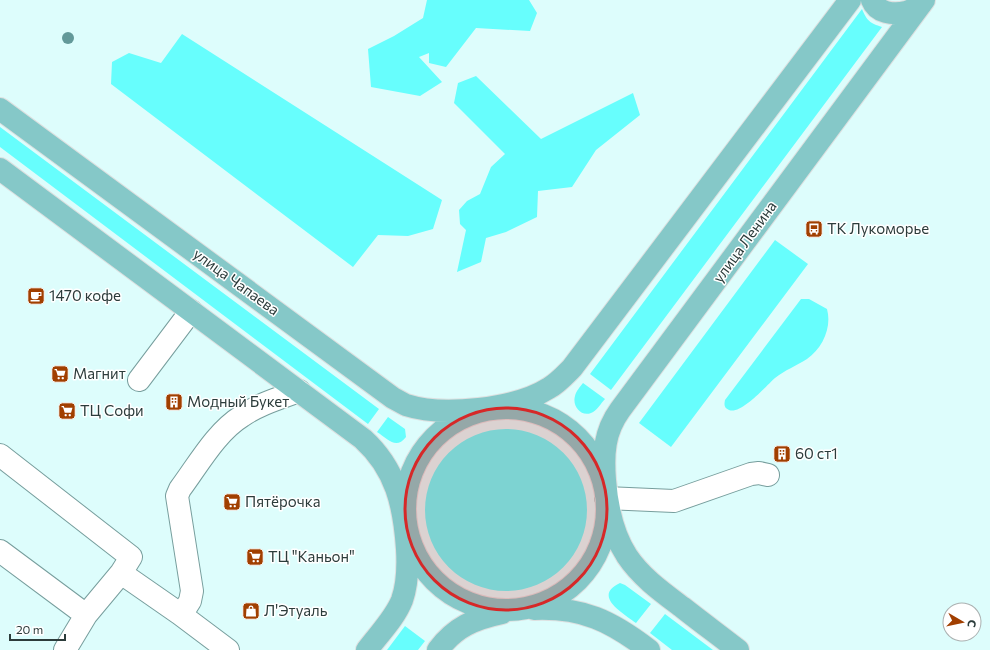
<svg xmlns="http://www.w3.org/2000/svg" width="990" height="650" font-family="Commissioner,sans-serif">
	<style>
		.green { fill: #67fefd }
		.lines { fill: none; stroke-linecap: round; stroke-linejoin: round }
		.minor-casing { stroke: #779e9d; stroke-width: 24 }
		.major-casing { stroke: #dde0e0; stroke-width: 24 }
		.minor { stroke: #fff; stroke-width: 22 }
		.major { stroke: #85c8c8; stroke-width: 22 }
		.tree { fill: #639999 }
		.marked { fill: #d62828; fill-opacity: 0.2; stroke: #d62828; stroke-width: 3; stroke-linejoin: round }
		.labels { text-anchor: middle; stroke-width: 3; stroke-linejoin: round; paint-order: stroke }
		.poi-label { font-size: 15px; fill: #2c3c3b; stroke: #fff; text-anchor: start }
		.street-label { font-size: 15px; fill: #2c3c3b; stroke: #fff }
	</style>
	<rect width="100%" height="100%" fill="#ddfdfc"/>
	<!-- green -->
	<path class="green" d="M427,0H529L537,13L530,31L476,28L446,67L429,63V53L419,57L442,82L420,96L371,87L368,49L394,36L423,18Z
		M862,9C867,21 870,23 882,27L611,390L590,374Z
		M182,34L442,200L433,229L408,236L378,235L353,267L111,84L112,62L129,53L161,63Z
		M476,76L541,139L633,93L640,115L596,150L572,187L538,191L537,217L506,232L486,238L481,262L457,272L466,230L460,224L459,210L467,201L480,194L491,167L505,154L454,103L458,83Z
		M0,127L379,409L368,424L0,147Z
		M775,240L808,264L671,447L639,423Z
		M801,299H809L827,309C832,327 823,348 807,359C796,366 785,370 775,378C766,386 741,415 729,410C724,408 724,405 725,400Z
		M583,383L605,399C601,403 597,411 591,413C581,417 572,406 575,396C576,391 580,387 583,383Z
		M388,417L405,429L406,437C396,450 388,439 377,432Z
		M425 510a81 81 0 1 1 162 0a81 81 0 1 1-162 0Z
		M620,583L625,585L651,604L636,623C623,613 592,596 620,583Z
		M665,614L713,650H672L650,633Z
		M405,626L425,641L418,650H387Z"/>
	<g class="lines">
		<defs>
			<path id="minor" d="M139,380L191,311
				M0,455L131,557L121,573
				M606,498L674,501L751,474L759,473L768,475
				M0,551L86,615
				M185,609L190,601L192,591L177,496L180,489C198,465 216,432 242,416C259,404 280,398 299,391
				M65,650L86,615L121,573L180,614L228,650"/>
			<path id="major" d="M872,0C877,13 893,15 906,12C911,11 916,7 921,4
				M0,109L393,398C397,400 402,403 406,405C443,417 516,409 549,388C558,383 565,375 572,368L850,0
				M0,169L363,439C396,469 404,505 407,549C408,566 408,583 402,600C395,618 379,634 367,650
				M405 509a101 101 0 1 1 202 0a101 101 0 1 1-202 0Z
				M534,609C583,607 611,621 649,650
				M438,650C455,627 474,619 502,613
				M738,650C720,636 701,622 682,607C662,592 641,577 627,556C612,533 607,506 605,480C603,454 604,432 620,410L924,0"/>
		</defs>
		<!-- minor casing -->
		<use href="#minor" class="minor-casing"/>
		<!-- major casing -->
		<use href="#major" class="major-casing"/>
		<!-- minor -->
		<use href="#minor" class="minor"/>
		<!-- major -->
		<use href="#major" class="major"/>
	</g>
	<!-- trees -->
	<circle class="tree" cx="68" cy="38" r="6"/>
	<!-- marked area -->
	<path class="marked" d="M405 509a101 101 0 1 1 202 0a101 101 0 1 1-202 0Z"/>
	<!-- icons -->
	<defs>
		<symbol id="bus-square" viewBox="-11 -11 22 22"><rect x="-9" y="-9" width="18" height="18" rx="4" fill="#a13f00" stroke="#fff"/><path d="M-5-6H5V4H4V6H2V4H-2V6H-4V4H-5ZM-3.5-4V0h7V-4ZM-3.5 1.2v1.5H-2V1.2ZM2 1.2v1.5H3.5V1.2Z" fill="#fff"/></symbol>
		<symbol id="cafe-square" viewBox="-11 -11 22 22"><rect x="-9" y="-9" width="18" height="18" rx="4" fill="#a13f00" stroke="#fff"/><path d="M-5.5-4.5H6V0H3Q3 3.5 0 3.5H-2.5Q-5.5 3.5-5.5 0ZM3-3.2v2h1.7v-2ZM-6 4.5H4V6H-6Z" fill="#fff"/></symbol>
		<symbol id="supermarket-square" viewBox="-11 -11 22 22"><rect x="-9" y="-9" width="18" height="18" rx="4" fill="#a13f00" stroke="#fff"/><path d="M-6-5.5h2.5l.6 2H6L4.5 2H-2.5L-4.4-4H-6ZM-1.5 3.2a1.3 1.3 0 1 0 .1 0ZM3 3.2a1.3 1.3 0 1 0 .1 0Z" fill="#fff"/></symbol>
		<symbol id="building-square" viewBox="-11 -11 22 22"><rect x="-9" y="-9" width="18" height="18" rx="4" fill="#a13f00" stroke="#fff"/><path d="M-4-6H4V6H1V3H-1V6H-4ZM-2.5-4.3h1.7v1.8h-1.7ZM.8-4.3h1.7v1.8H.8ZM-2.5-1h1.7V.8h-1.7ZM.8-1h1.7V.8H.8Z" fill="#fff"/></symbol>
		<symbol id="shop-square" viewBox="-11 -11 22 22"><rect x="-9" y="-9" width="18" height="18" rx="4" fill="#a13f00" stroke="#fff"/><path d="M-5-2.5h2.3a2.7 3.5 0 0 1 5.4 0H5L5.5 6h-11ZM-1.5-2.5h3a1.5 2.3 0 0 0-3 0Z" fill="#fff"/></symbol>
	</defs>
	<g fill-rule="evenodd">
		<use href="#bus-square" x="804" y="219" width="20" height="20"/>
		<use href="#cafe-square" x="26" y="286" width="20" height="20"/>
		<use href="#supermarket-square" x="50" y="364" width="20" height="20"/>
		<use href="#building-square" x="164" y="392" width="20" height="20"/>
		<use href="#supermarket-square" x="57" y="401" width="20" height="20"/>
		<use href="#building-square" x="772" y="444" width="20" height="20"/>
		<use href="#supermarket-square" x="222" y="492" width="20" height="20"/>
		<use href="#supermarket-square" x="245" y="547" width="20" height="20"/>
		<use href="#shop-square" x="241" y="601" width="20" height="20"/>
	</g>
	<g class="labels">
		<!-- poi labels -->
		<g class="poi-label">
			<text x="827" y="234">ТК Лукоморье</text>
			<text x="49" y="301">1470 кофе</text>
			<text x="73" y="379">Магнит</text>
			<text x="187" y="407">Модный Букет</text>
			<text x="80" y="416">ТЦ Софи</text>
			<text x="795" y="459">60 ст1</text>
			<text x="245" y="507">Пятёрочка</text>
			<text x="268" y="562">ТЦ "Каньон"</text>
			<text x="264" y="616">Л'Этуаль</text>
		</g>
		<!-- street labels -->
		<g class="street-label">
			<text transform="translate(745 242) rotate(-54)" y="5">улица Ленина</text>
			<text transform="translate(236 282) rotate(36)" y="5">улица Чапаева</text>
		</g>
	</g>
	<!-- north arrow -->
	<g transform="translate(962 622) rotate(99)"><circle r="19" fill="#ffffff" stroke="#abb1b1"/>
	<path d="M0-3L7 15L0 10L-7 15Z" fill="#a13f00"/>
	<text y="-6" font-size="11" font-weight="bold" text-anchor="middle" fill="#2c3c3b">С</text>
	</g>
	<!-- scale -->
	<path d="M10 634v6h55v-6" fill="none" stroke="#2c3c3b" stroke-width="2"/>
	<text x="16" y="634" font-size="12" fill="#2c3c3b" stroke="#ffffff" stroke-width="3" paint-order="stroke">20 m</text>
</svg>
